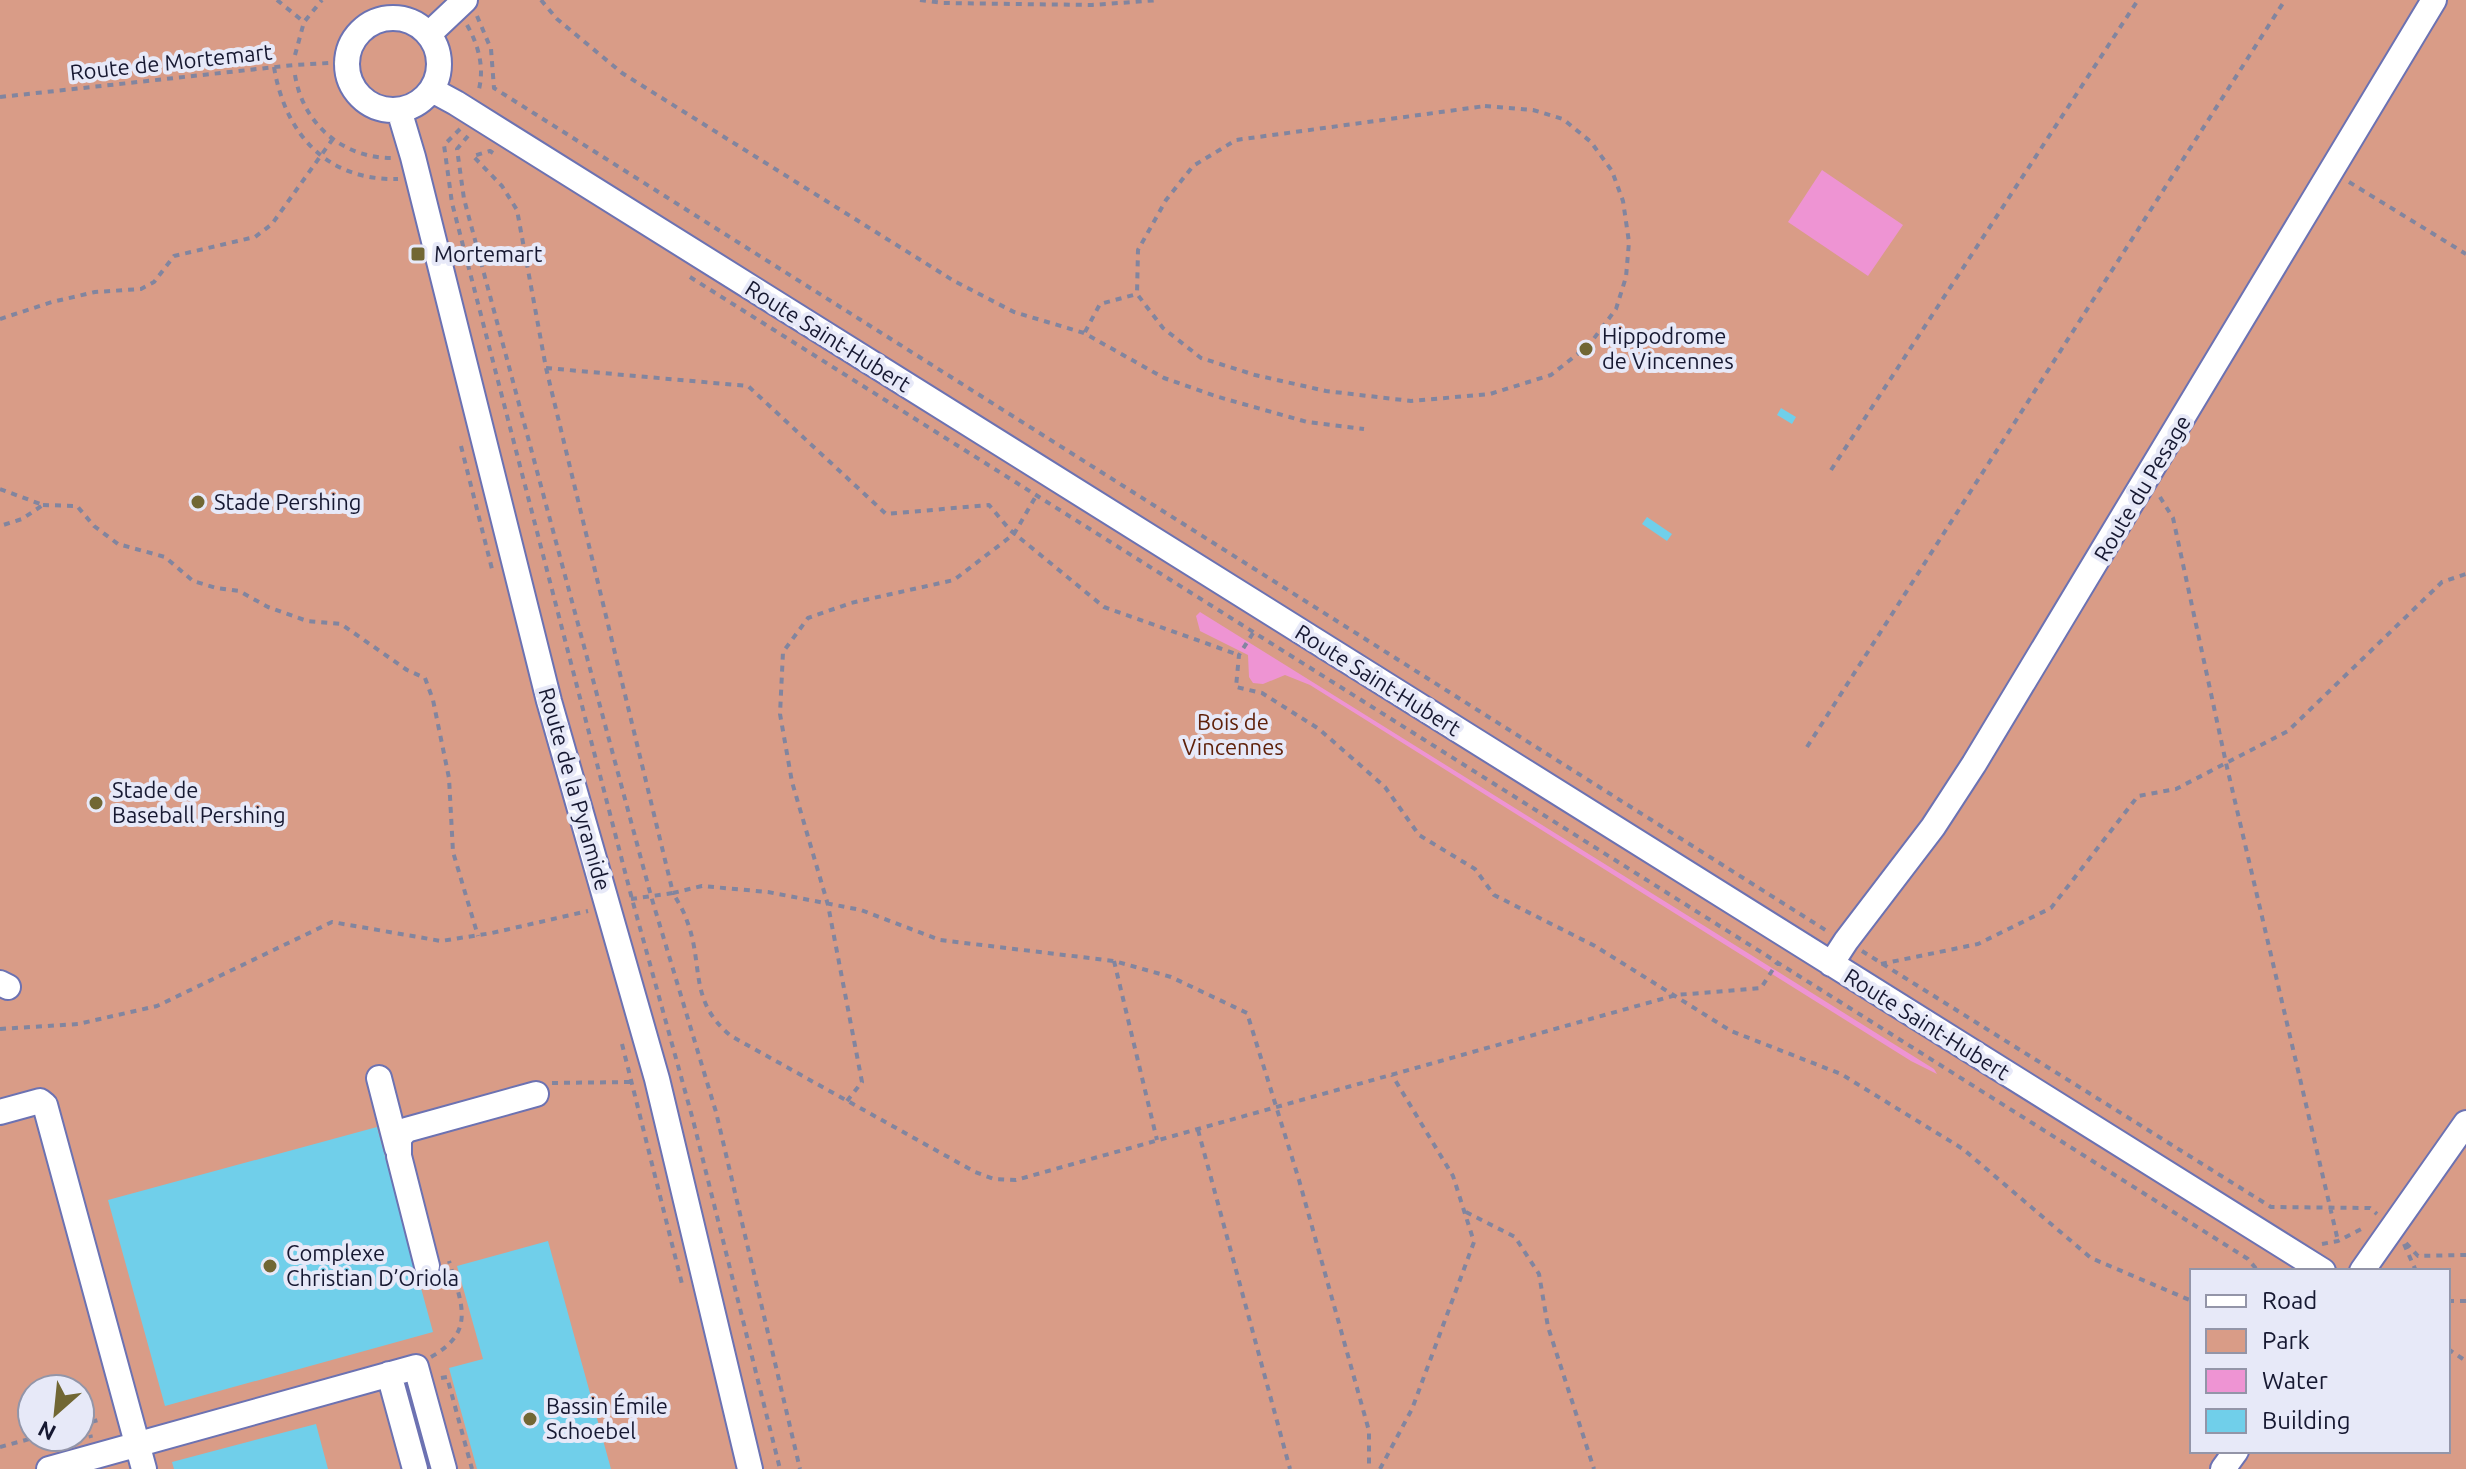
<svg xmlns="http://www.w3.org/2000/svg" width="2466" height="1469" font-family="Ubuntu,sans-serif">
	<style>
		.green { fill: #d99c87; fill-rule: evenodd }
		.water { fill: #ee94d3 }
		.building { fill: #70cfea }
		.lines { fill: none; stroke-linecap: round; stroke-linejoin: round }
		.minor-casing { stroke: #6c72b2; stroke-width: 28 }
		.path { stroke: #82859f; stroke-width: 4; stroke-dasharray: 6 6; stroke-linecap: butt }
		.minor { stroke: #fff; stroke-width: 24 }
		.poi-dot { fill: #716734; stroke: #e7e9f8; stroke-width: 3 }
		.labels { text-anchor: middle; stroke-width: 8; stroke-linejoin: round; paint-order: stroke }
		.street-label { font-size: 22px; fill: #161831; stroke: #e7e9f8 }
		.poi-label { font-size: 22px; fill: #161831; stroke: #e7e9f8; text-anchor: start }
		.park-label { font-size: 22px; fill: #5f210a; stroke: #e7e9f8 }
	</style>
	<rect width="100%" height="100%" fill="#d7dbf7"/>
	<!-- green -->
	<path class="green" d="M0,0H2466V1469H0ZM2192,1271H2448V1451H2192ZM32,1389H80V1437H32Z"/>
	<!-- water -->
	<path class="water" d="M1822,170L1903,225L1868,276L1788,222Z
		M1200,612L1934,1069L1937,1074L1911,1061L1310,685L1285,675L1263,684L1253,683L1249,677L1248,655L1200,631L1196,616Z"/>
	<!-- building -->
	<path class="building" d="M1781,408L1796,417L1792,424L1777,415Z
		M1647,517L1672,534L1667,541L1642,524Z
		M377,1127L433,1332L165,1406L108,1200Z
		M548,1241L611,1469H477L449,1368L483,1359L457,1266Z
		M316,1424L328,1469H174L172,1462Z"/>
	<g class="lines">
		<defs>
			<path id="minor" d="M347 64a46 46 0 1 1 92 0a46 46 0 1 1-92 0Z
				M429,34L465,0
				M432,90L456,103L2323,1271
				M399,110L413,157L549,701L657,1079L750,1469
				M1831,964L1846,941L1933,827L1974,764L2434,0
				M0,983L8,987
				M379,1078L397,1148
				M0,1112L40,1101L45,1105L144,1469
				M427,1266L399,1156V1138L406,1130L536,1094
				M2362,1271L2466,1123
				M389,1374L415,1469
				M49,1469L416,1367L444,1469
				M2223,1469L2236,1451"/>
		</defs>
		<!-- minor casing -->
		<use href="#minor" class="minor-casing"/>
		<!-- path -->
		<path class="path" d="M277,0L304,22
			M541,0L557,19L622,73L954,281L1014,312L1084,333L1164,378L1215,396L1307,422L1364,429
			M920,0L943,3L1092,5L1159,0
			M477,16L491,49L494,88L1827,931
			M467,25C479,46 485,69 478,93
			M295,55L304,22L322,0
			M274,67C285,134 327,181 398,179
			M295,75C303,125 344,159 394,158
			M0,97L294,65L346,62
			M1485,106L1533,110L1563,119L1591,142L1612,171L1623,201L1629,242L1626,277L1616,309L1589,345L1551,375L1490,394L1411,401L1326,391L1255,375L1201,358L1163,328L1137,294L1138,250L1166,200L1193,166L1236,140Z
			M460,129L444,145L452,203L632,899L693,1120L780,1469
			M468,136L457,149L464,199L651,896L716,1112L800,1469
			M493,153L490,151L473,156L502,186L517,210L546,368L673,893L702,886L768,892L861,910L940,940L1114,961L1171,977L1247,1013L1299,1180L1369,1431V1469
			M2349,182L2466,254
			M690,277L2248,1259L2258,1271
			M0,319L52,302L95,292L141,289L154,282L174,256L255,237L272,224L332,140
			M1085,332L1100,304L1137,294
			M546,368L748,386L886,514L989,505L1010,530L1104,607L1239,655
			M461,446L492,569
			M1831,470L2138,0
			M0,489L43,505L22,519L0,526
			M2160,497L2173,518L2226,763L2338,1241
			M43,505L77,506L94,526L118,544L165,557L193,581L216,588L239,591L268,607L307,621L341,624L407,670L425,678L433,700L449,778L453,852L478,936
			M1253,633L1239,655L1236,687L1262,693L1319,729L1385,787L1419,835L1475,869L1494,895L1595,946L1731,1031L1841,1074L1963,1149L2091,1258L2192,1301
			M1807,747L2285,0
			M631,899L673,893C678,902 684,911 687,921C704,965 688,1001 731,1036L975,1172L994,1179L1016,1180L1676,995L1761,988L1777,963
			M1862,951L2271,1207L2370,1208L2377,1214
			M1114,961L1157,1140
			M1881,964L1978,944L2051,908L2138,796L2176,789L2288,731L2442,582L2466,574
			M0,1029L78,1024L157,1006L332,922L441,941L492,933L588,911
			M622,1044L682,1284
			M552,1083L631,1082
			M847,1101L862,1082L828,905L792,782L780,714L783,652L808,618L851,603L954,580L1014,534L1036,496
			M1198,1130L1290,1469
			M1466,1212L1515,1237L1539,1274L1548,1327L1594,1469
			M2406,1243L2418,1256L2466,1255
			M2322,1244L2338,1241L2365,1227
			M2404,1244L2416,1271
			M2448,1301H2466
			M2448,1349L2466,1361
			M431,1357C477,1331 461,1303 449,1261
			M441,1378L447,1377L472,1469
			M88,1423L91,1438
			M80,1425L102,1419
			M0,1447L37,1437
			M1380,1469L1412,1409L1474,1242L1453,1176L1392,1075"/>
		<!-- minor -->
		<use href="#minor" class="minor"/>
	</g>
	<!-- markers -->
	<g class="poi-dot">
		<rect x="410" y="246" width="16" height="16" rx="4"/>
		<circle cx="1586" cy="349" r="8"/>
		<circle cx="198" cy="502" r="8"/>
		<circle cx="96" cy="803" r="8"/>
		<circle cx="270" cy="1266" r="8"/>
		<circle cx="530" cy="1419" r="8"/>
	</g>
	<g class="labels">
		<!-- street labels -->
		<g class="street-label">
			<text transform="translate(171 62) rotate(-6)" y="8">Route de Mortemart</text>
			<text transform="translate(828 336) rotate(32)" y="8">Route Saint-Hubert</text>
			<text transform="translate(2142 488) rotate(-59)" y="8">Route du Pesage</text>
			<text transform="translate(1378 680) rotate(32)" y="8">Route Saint-Hubert</text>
			<text transform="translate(575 789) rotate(74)" y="8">Route de la Pyramide</text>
			<text transform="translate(1927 1024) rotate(32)" y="8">Route Saint-Hubert</text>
		</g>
		<!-- poi labels -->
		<g class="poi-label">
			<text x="434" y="262">Mortemart</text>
			<text x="1602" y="344">Hippodrome<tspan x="1602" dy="25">de Vincennes</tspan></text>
			<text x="214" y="510">Stade Pershing</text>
			<text x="112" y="798">Stade de<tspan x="112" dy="25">Baseball Pershing</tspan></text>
			<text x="286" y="1261">Complexe<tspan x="286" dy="25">Christian D’Oriola</tspan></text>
			<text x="546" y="1414">Bassin Émile<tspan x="546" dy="25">Schoebel</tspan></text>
		</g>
		<!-- park labels -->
		<g class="park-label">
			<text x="1233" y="730">Bois de<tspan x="1233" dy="25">Vincennes</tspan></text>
		</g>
	</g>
	<!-- legend -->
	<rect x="2190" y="1269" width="260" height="184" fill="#e7e9f8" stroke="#9395a8" stroke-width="2"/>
	<rect x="2206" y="1295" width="40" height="12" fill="#ffffff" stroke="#9395a8" stroke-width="2"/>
	<text x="2262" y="1309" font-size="24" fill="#161831">Road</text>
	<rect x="2206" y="1329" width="40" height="24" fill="#d99c87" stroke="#9395a8" stroke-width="2"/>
	<text x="2262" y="1349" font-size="24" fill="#161831">Park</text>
	<rect x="2206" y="1369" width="40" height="24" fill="#ee94d3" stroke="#9395a8" stroke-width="2"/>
	<text x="2262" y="1389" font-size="24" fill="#161831">Water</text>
	<rect x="2206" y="1409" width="40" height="24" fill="#70cfea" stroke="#9395a8" stroke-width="2"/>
	<text x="2262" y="1429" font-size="24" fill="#161831">Building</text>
	<!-- north arrow -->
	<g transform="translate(56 1413) rotate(207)"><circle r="38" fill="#e7e9f8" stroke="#9395a8" stroke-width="2"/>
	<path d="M0-6L14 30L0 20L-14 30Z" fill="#716734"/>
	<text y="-12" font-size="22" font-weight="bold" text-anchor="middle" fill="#161831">N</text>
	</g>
</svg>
